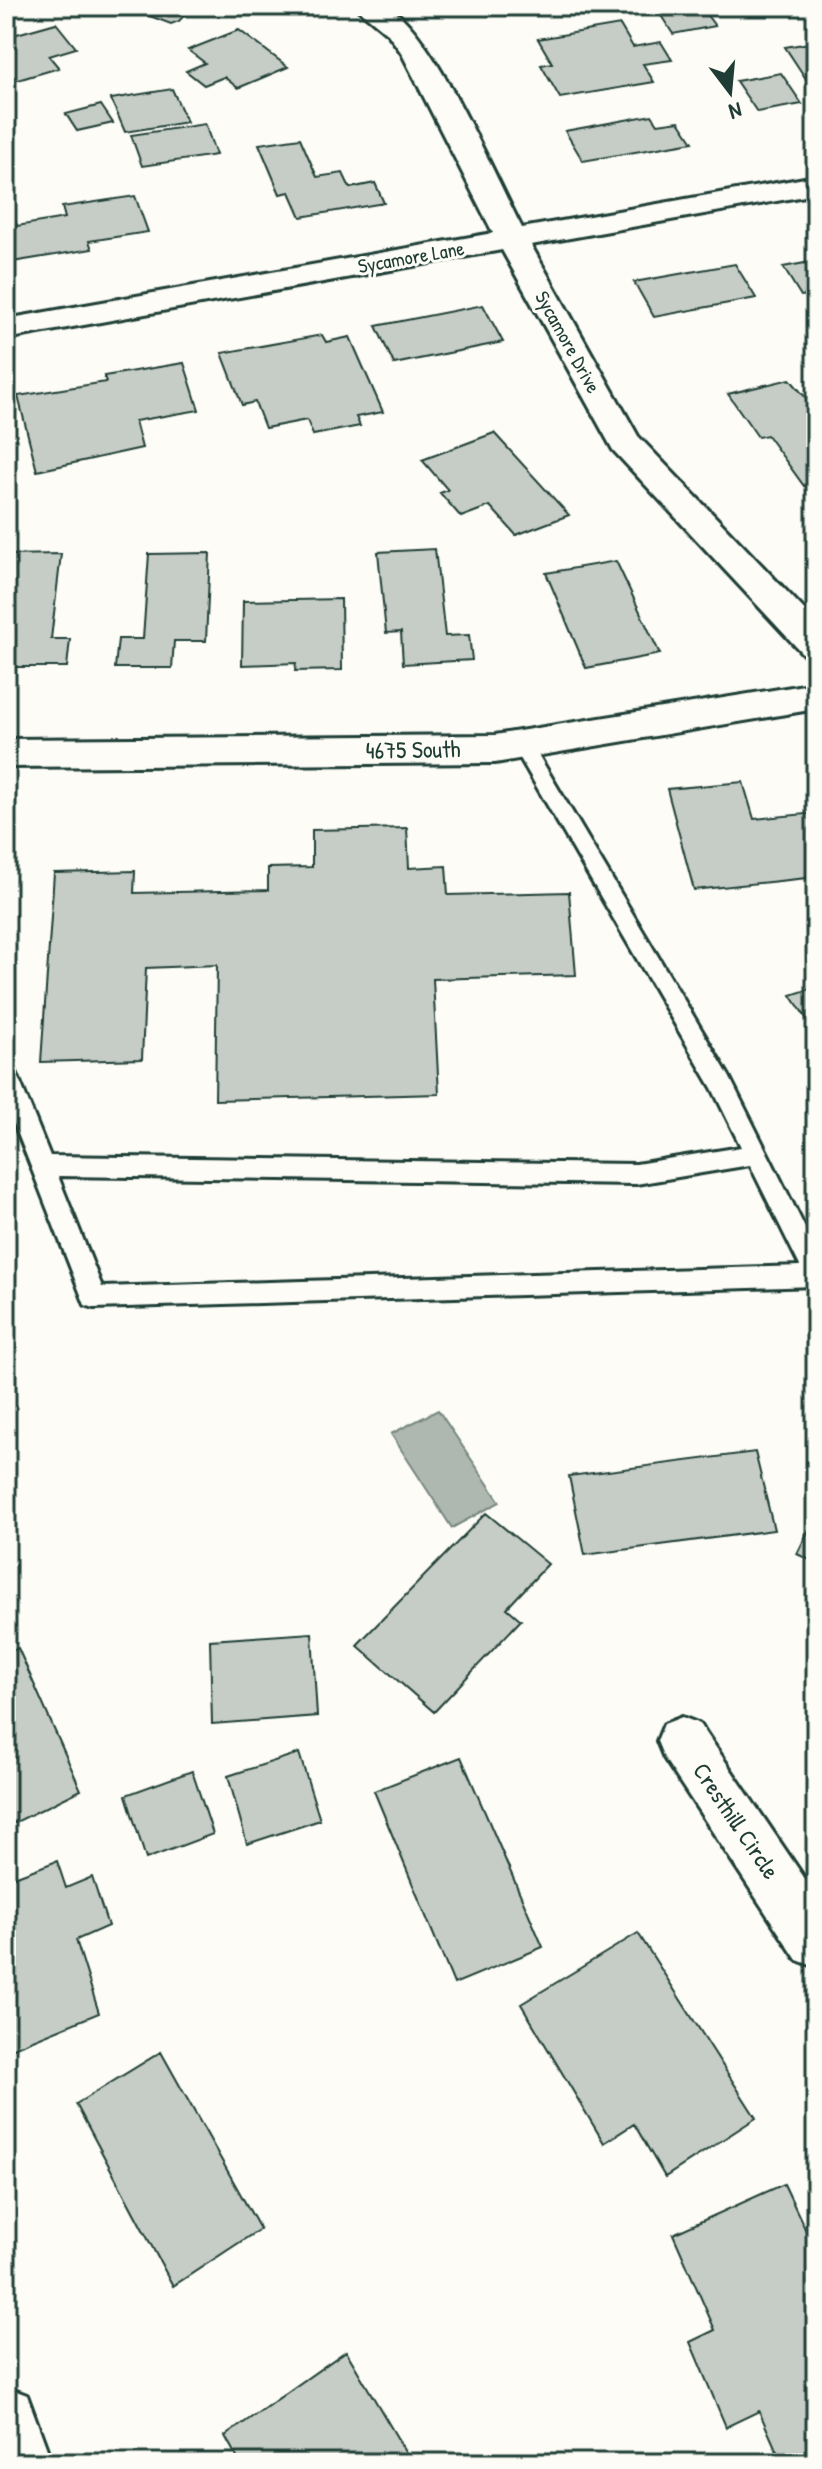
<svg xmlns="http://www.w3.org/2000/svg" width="822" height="2469" font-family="'Patrick Hand',sans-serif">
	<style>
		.water { fill: #aeb8b1; stroke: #75877f; stroke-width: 2 }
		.building { fill: #c6cdc7; stroke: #1f3d34; stroke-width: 2 }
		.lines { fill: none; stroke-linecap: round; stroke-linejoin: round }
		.lane-casing { stroke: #1f3d34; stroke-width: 6 }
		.street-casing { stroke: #1f3d34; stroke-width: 6 }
		.lane { fill: #fdfcf7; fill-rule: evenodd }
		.street { fill: #fdfcf7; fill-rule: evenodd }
		.labels { text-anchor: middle; stroke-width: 6; stroke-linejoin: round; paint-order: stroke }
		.far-street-label { font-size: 20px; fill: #1f3d34; stroke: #fdfcf7 }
		.street-label { font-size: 24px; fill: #1f3d34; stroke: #fdfcf7 }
	</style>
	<rect width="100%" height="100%" fill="#fdfcf7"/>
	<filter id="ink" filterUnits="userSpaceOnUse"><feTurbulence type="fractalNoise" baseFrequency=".0125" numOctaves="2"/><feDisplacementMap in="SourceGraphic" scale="16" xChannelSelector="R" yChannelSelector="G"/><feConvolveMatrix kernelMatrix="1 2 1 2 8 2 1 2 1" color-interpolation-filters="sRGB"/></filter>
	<g filter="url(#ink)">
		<!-- water -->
		<path class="water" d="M438,1410L500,1502L452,1528L391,1434Z"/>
		<!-- building -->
		<path class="building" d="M123,6H193L179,21L171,24Z
			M685,6H700L715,26L673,34L658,11Z
			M56,23L76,48L49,56L59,68L14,81L6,72V37Z
			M620,25L633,47L661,42L672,60L643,64L654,82L560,98L541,65L552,63L538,39Z
			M239,30L288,67L238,88L224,77L204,85L186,71L205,63L188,50Z
			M816,42V94L785,47Z
			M781,73L802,104L757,112L736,81Z
			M172,89L187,122L125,132L111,99Z
			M101,105L113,123L77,131L66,114Z
			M652,115L658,124L679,121L693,142L583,161L565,131Z
			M205,124L216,155L142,166L131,135Z
			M300,138L317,177L343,173L350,188L375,183L384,203L301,217L290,192L280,194L259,144Z
			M135,196L148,232L89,241L92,249L6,263V217L13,216L17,226L65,218L62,207Z
			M816,261V294L801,296L783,267Z
			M735,264L756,298L654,317L634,282Z
			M483,305L503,342L394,364L376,326Z
			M322,335L326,342L350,337L383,412L356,417L360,426L313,435L307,420L265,428L255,402L242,405L222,353Z
			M184,363L199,410L135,421L142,448L37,471L18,396L106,382L104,376Z
			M790,379L816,410V483L804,486L767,435L758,437L728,394Z
			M494,433L569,515L516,535L490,506L461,517L440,493L448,490L422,460Z
			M435,549L445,636L469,635L472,660L403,664L401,632L386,633L378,552Z
			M210,553L206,641H174L172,668H115L118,639H143L149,554Z
			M61,554L51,639H70L67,667H7L11,639H6V555Z
			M616,561L660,654L586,668L546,573Z
			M341,599L342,670L295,671L296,663L242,665L243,601Z
			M743,782L754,819L816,813V877L694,890L667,789Z
			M407,828L409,868L446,866L448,895L569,892L576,975L433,979L439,1094L215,1100L217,965L146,968L142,1059L41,1062L54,873L135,871L134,893L268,890V868L312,867V830Z
			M816,987V1033L791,995Z
			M755,1452L774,1530L585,1555L569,1476Z
			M486,1513L548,1564L507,1608L521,1620L434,1712L357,1645Z
			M816,1515V1563L797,1554Z
			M312,1633L317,1716L212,1724L210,1640Z
			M18,1648L81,1790L6,1827V1653Z
			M299,1753L320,1820L247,1844L228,1776Z
			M461,1757L543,1947L454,1984L374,1791Z
			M192,1771L213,1834L146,1859L126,1795Z
			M57,1861L66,1888L92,1877L108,1926L76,1940L99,2013L6,2051V1880Z
			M638,1933L756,2118L665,2177L634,2124L604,2143L521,2004Z
			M161,2052L260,2229L173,2286L76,2104Z
			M784,2184L816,2252V2454L797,2463H782L759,2411L726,2427L690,2342L715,2330L673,2234Z
			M346,2351L412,2463H240L225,2436Z"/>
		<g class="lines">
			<defs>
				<path id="lane" d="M523,739L530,741L729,1076L816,1250V1286L94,1308L85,1305L6,1103V1065L14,1068L17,1074L50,1156L636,1164L741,1147L712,1088L513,746ZM750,1165L800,1266L102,1287L58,1176L636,1184Z"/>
				<path id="street" d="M354,6C364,6 381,3 390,8C434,34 495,177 522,228L816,176V194L531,245L638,436L816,622V658L803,654L613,450L502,250L6,339V319L493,233L401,52L388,34Z
					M816,683V709L495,763L6,767V739L495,735Z
					M682,1717L700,1724L816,1895V1967L797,1960L664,1758L657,1741L664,1724Z
					M6,2387L27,2395L52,2463H6Z"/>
			</defs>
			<!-- lane casing -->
			<use href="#lane" class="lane-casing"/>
			<!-- street casing -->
			<use href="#street" class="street-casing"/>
			<!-- lane -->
			<use href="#lane" class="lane"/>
			<!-- street -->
			<use href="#street" class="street"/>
		</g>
	</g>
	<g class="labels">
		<!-- far-street labels -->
		<g class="far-street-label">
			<text transform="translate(411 257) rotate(-10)" y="7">Sycamore Lane</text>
			<text transform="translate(568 342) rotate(61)" y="7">Sycamore Drive</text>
		</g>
		<!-- street labels -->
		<g class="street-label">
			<text transform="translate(413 750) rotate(-1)" y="8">4675 South</text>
			<text transform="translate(736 1821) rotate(56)" y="8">Cresthill Circle</text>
		</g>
	</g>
	<!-- margin -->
	<rect width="822" height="2469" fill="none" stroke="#fdfcf7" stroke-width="32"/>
	<rect x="16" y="16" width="790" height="2437" fill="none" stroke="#1f3d34" stroke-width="3" filter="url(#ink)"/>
	<!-- north arrow -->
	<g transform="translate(730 92) rotate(164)" stroke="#fdfcf7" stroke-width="6" paint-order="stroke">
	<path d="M0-6L14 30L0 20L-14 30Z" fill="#1f3d34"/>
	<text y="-12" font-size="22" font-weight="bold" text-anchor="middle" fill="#1f3d34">N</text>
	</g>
</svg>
